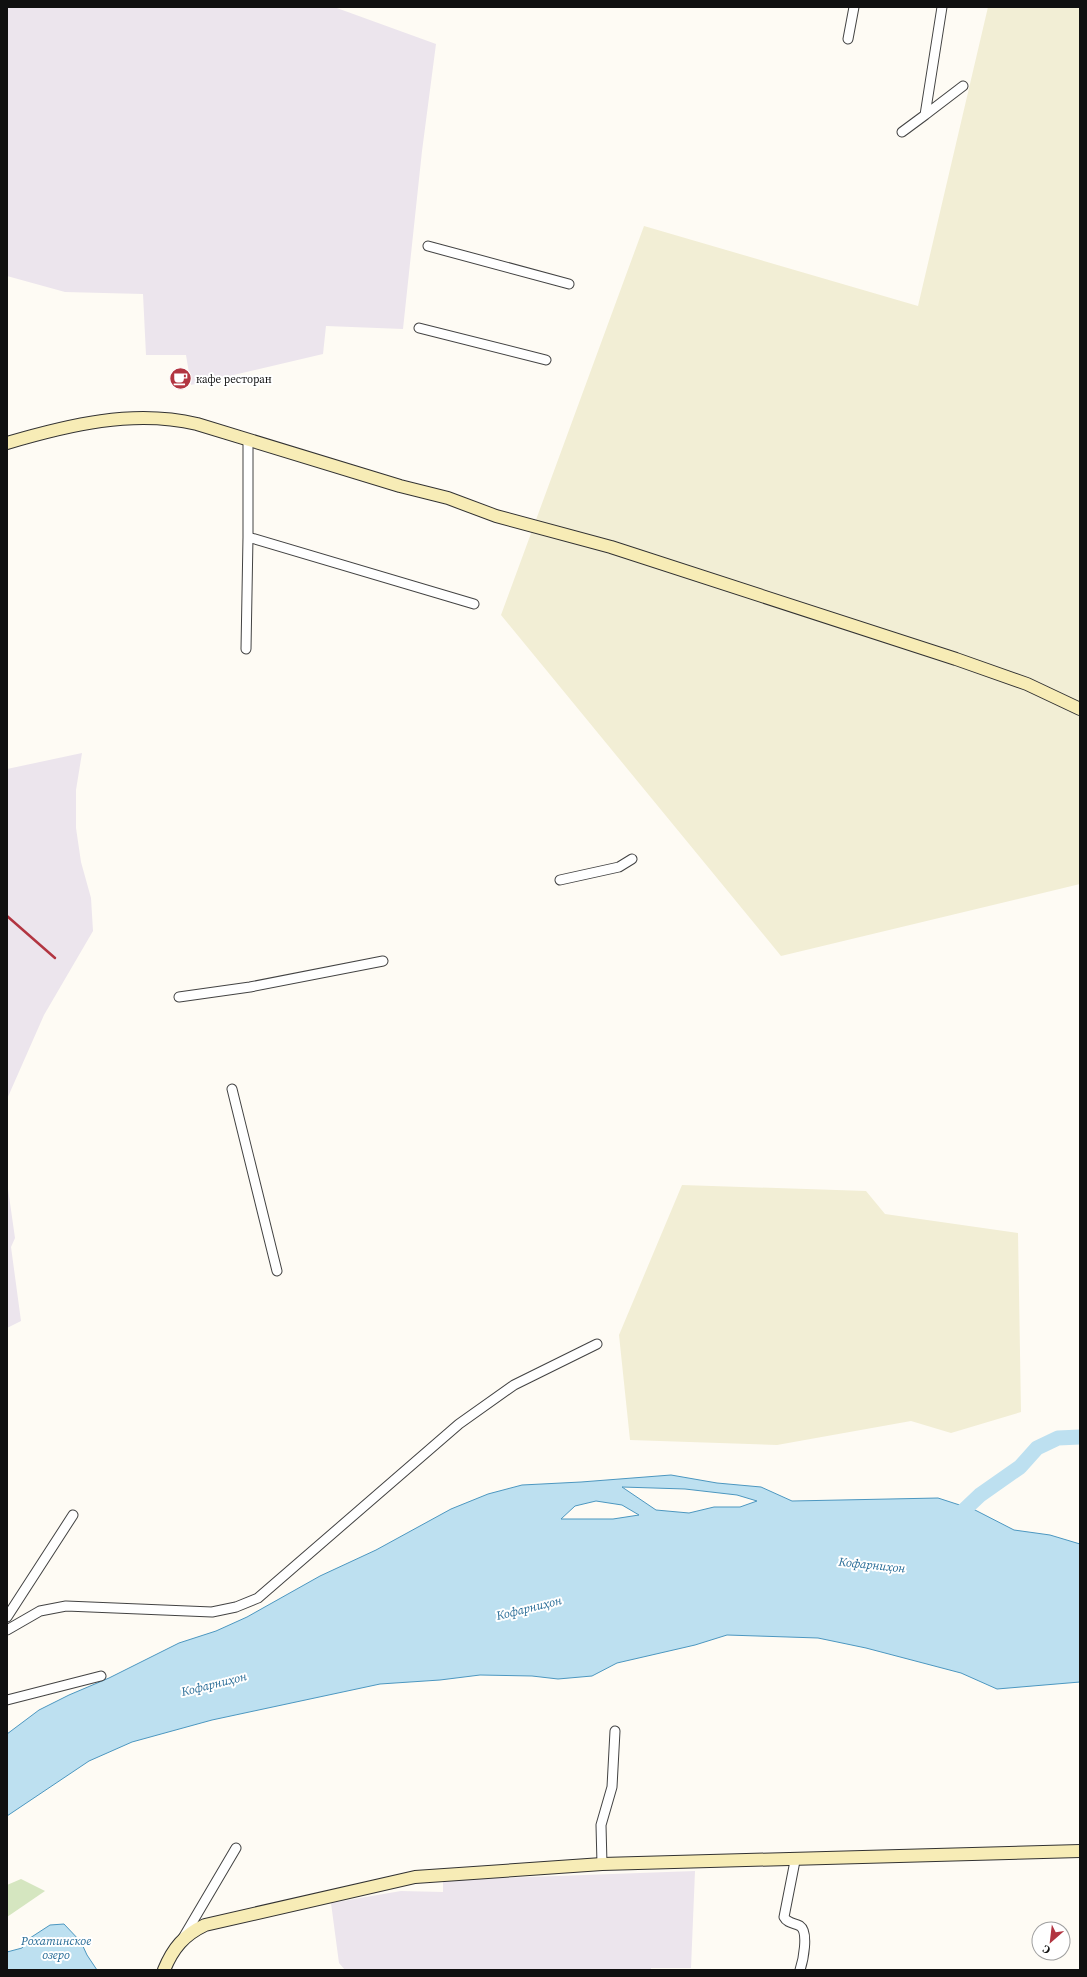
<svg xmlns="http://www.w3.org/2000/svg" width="1087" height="1977" font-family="'Source Serif 4',serif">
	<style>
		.industrial { fill: #ece5ed }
		.farmland { fill: #f2eed5 }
		.green { fill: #d5e6c0 }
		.water { fill: #bde0f0; stroke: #4c97c0; fill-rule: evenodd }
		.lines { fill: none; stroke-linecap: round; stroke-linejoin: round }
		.river { stroke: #bde0f0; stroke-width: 15 }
		.street-casing { stroke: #434343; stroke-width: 11 }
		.secondary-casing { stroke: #323232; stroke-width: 14 }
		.street { stroke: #fff; stroke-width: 9 }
		.secondary { stroke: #f7ecb6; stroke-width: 12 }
		.rail { stroke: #b23541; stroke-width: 2.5 }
		.labels { text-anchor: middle; stroke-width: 4; stroke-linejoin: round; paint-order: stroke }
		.poi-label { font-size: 11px; fill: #101010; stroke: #fff; text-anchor: start }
		.water-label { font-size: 12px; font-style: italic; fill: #256a95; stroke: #fff }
	</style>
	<rect width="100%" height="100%" fill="#fefbf4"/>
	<!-- industrial -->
	<path class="industrial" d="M7,7H334L436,44L422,151L403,329L326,326L323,354L191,385L186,355H146L143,294L65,292L7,276Z
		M82,753L76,790V828L81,862L91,898L93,931L44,1015L7,1099V769Z
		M7,1182L15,1238L11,1247L21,1321L7,1328Z
		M695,1871L691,1968H651V1970H345L339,1963L331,1903L401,1891L443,1892V1880Z"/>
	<!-- farmland -->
	<path class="farmland" d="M988,7H1080V884L781,956L501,615L644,226L918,306Z
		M682,1185L866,1191L885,1214L1018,1233L1021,1412L951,1433L911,1421L777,1445L630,1440L619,1335Z"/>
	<!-- green -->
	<path class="green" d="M21,1879L45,1891L7,1917V1885Z"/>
	<!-- water -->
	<path class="water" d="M671,1475L717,1483L761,1487L792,1501L938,1498L975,1510L1014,1530L1050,1535L1080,1544V1682L997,1689L961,1673L866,1648L818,1638L727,1635L695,1645L617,1663L592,1676L558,1679L532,1676L480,1675L440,1680L380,1684L212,1720L132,1742L89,1761L7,1816V1734L39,1710L69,1695L109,1678L179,1643L216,1631L247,1617L320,1576L376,1550L451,1509L488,1494L522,1485L581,1482ZM622,1487L685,1489L737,1495L757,1501L740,1507H714L689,1513L656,1510ZM596,1501L622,1505L639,1515L613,1519H561L575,1506Z
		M64,1924L81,1942L87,1955L97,1970H7V1952L22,1948L30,1938L50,1925Z"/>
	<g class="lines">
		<!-- river -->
		<path class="river" d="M958,1525L961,1513L980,1495L1020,1467L1037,1448L1058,1438L1080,1437"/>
		<defs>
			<path id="street" d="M848,39L854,7
				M925,115L963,86
				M902,132L925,115L942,7
				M428,246L569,284
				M419,328L546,360
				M248,537V440
				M246,649L248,537L474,604
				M560,880L619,867L632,859
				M179,997L250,987L383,961
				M232,1089L277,1271
				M7,1617L73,1515
				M7,1630L40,1611L66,1606L212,1612L236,1607L258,1598L459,1424L514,1385L597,1344
				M7,1700L101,1676
				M795,1861L784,1917C787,1923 794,1923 800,1926C809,1932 803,1961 800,1970
				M602,1864L601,1825L612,1787L615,1731
				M183,1938L236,1848"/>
			<path id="secondary" d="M7,443C68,425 133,409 197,424L400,486L448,498L496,516L611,547L956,659L1027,684L1080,709
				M164,1970C173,1948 184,1935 205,1925L415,1877L602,1864L1080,1851"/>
		</defs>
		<!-- street casing -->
		<use href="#street" class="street-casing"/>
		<!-- secondary casing -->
		<use href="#secondary" class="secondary-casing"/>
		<!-- street -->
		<use href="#street" class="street"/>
		<!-- secondary -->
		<use href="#secondary" class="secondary"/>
		<!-- rail -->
		<path class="rail" d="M7,916L55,958"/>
	</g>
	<!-- icons -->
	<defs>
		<symbol id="cafe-disc" viewBox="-11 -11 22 22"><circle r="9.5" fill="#b23541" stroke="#fff"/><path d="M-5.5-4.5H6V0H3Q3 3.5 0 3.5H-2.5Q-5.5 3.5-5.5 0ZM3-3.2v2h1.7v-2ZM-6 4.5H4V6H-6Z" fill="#fff"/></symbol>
	</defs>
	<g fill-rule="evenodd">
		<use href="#cafe-disc" x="168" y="366" width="25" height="25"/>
	</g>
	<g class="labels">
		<!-- poi labels -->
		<g class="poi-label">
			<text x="196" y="383">кафе ресторан</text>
		</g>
		<!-- water labels -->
		<g class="water-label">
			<text transform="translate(872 1565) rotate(6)" y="4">Кофарниҳон</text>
			<text transform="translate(529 1608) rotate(-14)" y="4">Кофарниҳон</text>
			<text transform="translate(214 1684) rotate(-14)" y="4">Кофарниҳон</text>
			<text x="56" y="1945">Рохатинское<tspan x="56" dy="14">озеро</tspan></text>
		</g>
	</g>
	<!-- border -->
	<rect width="1087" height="1977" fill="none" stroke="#101010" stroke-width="16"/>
	<!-- north arrow -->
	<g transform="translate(1051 1941) rotate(208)"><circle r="19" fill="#ffffff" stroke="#9f9f9f"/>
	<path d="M0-3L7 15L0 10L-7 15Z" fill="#b23541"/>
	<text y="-6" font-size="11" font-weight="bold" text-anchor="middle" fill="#101010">С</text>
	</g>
</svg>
